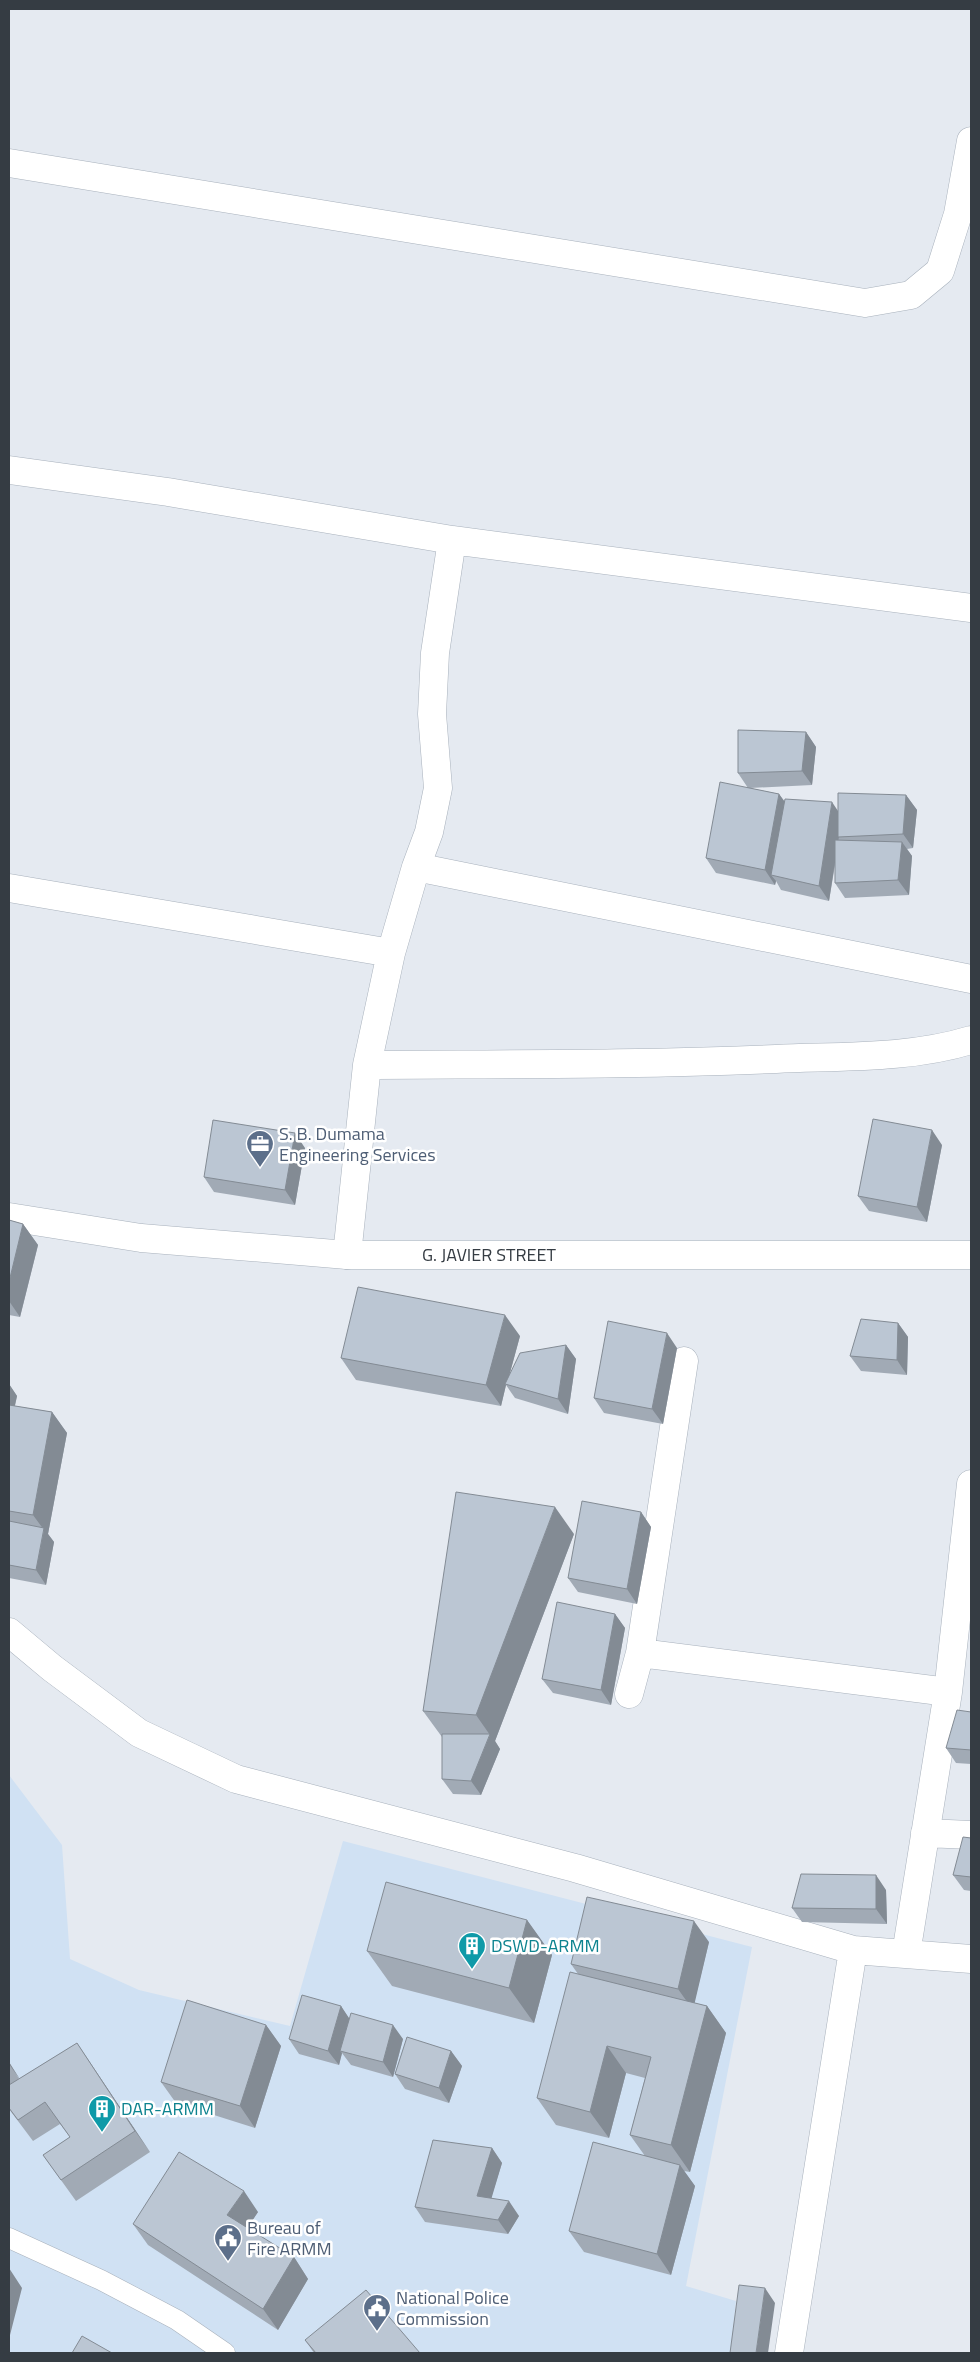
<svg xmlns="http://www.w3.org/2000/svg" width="980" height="2362" font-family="'Titillium Web',sans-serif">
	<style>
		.commercial { fill: #d0e1f3 }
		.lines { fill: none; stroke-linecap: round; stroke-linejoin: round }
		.service-casing { stroke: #a8b1bc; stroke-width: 21 }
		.minor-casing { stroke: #a8b1bc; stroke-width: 29 }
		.tertiary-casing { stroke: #a8b1bc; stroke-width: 29 }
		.service { stroke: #fff; stroke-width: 20 }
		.minor { stroke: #fff; stroke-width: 28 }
		.tertiary { stroke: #fff; stroke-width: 28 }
		.wall { fill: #a1aab5 }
		.shaded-wall { fill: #838b94 }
		.building { fill: #bbc6d3; stroke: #838b94 }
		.labels { text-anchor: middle; stroke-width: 5; stroke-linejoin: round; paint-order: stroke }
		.service-label { font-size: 18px; fill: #4e5e75; stroke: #fff; text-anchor: start }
		.street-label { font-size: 18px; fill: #353c43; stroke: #fff }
		.culture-label { font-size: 18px; fill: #0d838f; stroke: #fff; text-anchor: start }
	</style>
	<rect width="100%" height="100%" fill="#e5eaf1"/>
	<!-- commercial -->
	<path class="commercial" d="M9,1775L62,1845L70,1959L139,1990L290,2026L343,1841L752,1947L686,2286L736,2301L731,2353H9Z"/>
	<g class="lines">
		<defs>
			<path id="service" d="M9,2238L101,2280L177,2320L225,2353"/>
			<path id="minor" d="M9,163L865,303L911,295L940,271L958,214L971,141
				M9,470L168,492L452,540L971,608
				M416,867L971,979
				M9,888L391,953
				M367,1065C504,1064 640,1065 776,1059C841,1056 909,1059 971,1040
				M347,1255L367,1065L391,953L416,867L429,832L438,788L432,714L435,653L452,540
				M9,1632L52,1668L139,1733L236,1779L575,1868L853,1950L789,2353
				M640,1653L948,1692
				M629,1694L640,1653L684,1361
				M925,1833L971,1835
				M853,1950L971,1959
				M906,1954L948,1692L971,1484"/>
			<path id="tertiary" d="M9,1217L141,1238L347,1255H971"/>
		</defs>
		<!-- service casing -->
		<use href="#service" class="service-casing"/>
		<!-- minor casing -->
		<use href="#minor" class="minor-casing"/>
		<!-- tertiary casing -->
		<use href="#tertiary" class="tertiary-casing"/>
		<!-- service -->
		<use href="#service" class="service"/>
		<!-- minor -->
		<use href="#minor" class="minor"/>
		<!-- tertiary -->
		<use href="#tertiary" class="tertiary"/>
	</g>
	<!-- wall -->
	<path class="wall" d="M806,732L816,747L812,785L750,788L779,794L785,802L838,811L906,795L917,810L913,848L907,849L912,856L909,895L845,898L835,883V865L829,901L781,890L776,881L775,885L716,873L706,858L748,788L738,773Z
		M942,1145L927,1222L869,1211L858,1196Z
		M305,1148L295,1205L214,1192L204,1177Z
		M9,1220L23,1224L38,1245L20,1317L9,1315Z
		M898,1323L908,1337L907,1375L861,1371L850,1356Z
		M520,1336L509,1376L566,1345L576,1359L568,1414L515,1398L506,1385L501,1406L356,1380L341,1358Z
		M677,1348L663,1424L604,1413L594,1398Z
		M9,1384L17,1396L15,1406L52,1412L67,1433L48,1534L54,1542L46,1585L9,1578Z
		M641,1512L651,1527L637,1604L578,1592L568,1578Z
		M574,1534L495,1741L500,1749L481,1795L453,1794L442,1779V1737L423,1711Z
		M615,1614L625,1628L611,1705L553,1693L542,1679Z
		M971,1712V1764L956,1763L946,1748Z
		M971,1838V1891L964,1890L953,1875Z
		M886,1890L887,1924L802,1922L792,1908Z
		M527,1920L552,1955L534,2023L392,1986L367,1951Z
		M709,1942L694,2003L707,2006L726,2033L690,2172L684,2171L695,2186L671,2275L584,2252L569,2231L645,2156L630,2135L645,2078L626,2073L609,2138L556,2125L537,2098L578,1974L571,1964Z
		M341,2006L349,2019L403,2039L393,2077L351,2065L342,2053L339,2065L299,2054L289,2039Z
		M266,2025L281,2046L255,2128L176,2103L161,2082Z
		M77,2043L150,2152L76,2201L43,2155L70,2137L60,2124L33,2141L9,2109V2062L19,2079Z
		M451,2051L462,2066L449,2103L405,2089L395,2074Z
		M492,2148L502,2163L491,2198L519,2216L508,2234L425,2222L415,2207Z
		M258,2212L247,2228L294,2257L308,2279L278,2330L148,2245L133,2224Z
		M305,2340L420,2353H314Z"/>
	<!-- shaded-wall -->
	<path class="shaded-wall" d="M806,732L816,747L812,785L802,771Z
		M779,794L789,808L771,875L776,881L775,885L765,870Z
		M906,795L917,810L913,848L903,834Z
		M832,802L842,817L829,901L819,886Z
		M902,842L912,856L909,895L898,880Z
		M932,1130L942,1145L927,1222L917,1207Z
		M295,1133L305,1148L295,1205L285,1190Z
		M23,1224L38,1245L20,1317L9,1301V1282Z
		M505,1315L520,1336L507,1384H505L506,1385L501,1406L486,1385Z
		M898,1323L908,1337L907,1375L897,1360Z
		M667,1333L677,1348L663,1424L652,1409Z
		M566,1345L576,1359L568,1414L558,1399Z
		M9,1384L17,1396L9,1430Z
		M52,1412L67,1433L48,1534L54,1542L46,1585L36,1570L44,1530L33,1515Z
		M555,1507L574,1534L495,1741L500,1749L481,1795L471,1781L490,1735L476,1715Z
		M641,1512L651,1527L637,1604L627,1589Z
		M615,1614L625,1628L611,1705L601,1690Z
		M876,1875L886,1890L887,1924L876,1909Z
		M527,1920L552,1955L534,2023L509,1988Z
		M694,1921L709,1942L693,2010L678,1989Z
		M341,2006L351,2021L340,2051L342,2053L339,2065L328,2051Z
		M707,2006L726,2033L690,2172L671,2145Z
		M266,2025L281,2046L255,2128L240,2106Z
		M393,2025L403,2039L393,2077L383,2062Z
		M77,2043L91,2064L150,2152L135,2131Z
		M607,2046L626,2073L609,2138L590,2112Z
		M451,2051L462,2066L449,2103L439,2088Z
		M9,2062L23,2084L9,2064Z
		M492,2148L502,2163L488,2210L477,2196Z
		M680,2165L695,2186L671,2275L657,2254Z
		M244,2191L258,2212L242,2236L227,2215Z
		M509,2201L519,2216L508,2234L498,2220Z
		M294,2257L308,2279L278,2330L263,2309Z
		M9,2268L22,2288L9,2339Z
		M765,2288L775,2303L768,2353H756Z"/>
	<!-- building -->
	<path class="building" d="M738,730L806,732L802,771L738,773Z
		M720,782L779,794L765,870L706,858Z
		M838,793L906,795L903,834L838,837Z
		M785,799L832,802L819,886L771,875Z
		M835,840L902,842L898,880L835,883Z
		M873,1119L932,1130L917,1207L858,1196Z
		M213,1120L295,1133L285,1190L204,1177Z
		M9,1220L23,1224L9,1282Z
		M358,1287L505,1315L486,1385L341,1358Z
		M861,1319L898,1323L897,1360L850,1356Z
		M608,1321L667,1333L652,1409L594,1398Z
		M566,1345L558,1399L505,1384L520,1353Z
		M9,1405L52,1412L33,1515L9,1511Z
		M456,1492L555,1507L476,1715L423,1711Z
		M582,1501L641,1512L627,1589L568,1578Z
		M9,1521L44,1528L36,1570L9,1565Z
		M557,1602L615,1614L601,1690L542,1679Z
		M957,1710L971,1712V1750L946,1748Z
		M442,1734H490L471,1781L442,1779Z
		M963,1837L971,1838V1877L953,1875Z
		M801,1874L876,1875V1909L792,1908Z
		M386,1882L527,1920L509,1988L367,1951Z
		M587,1897L694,1921L678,1989L571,1964Z
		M570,1972L707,2006L671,2145L630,2135L651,2057L607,2046L590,2112L537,2098Z
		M302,1995L341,2006L328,2051L289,2039Z
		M187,2000L266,2025L240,2106L161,2082Z
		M351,2013L393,2025L383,2062L340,2051Z
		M407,2037L451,2051L439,2088L395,2074Z
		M77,2043L135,2131L61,2180L43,2155L70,2137L45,2102L18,2120L9,2108V2085Z
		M433,2140L492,2148L477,2196L509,2201L498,2220L415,2207Z
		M593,2142L680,2165L657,2254L569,2231Z
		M179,2152L244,2191L227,2215L294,2257L263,2309L133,2224Z
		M739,2285L765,2288L756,2353H730Z
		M366,2290L420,2353H316L305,2340Z
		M82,2336L112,2353H72Z"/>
	<!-- icons -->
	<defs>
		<symbol id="office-pin" viewBox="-11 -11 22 30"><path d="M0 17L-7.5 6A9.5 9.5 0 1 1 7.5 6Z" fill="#5c6f8a" stroke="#fff"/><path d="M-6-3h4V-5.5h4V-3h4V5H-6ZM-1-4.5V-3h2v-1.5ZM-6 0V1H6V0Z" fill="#fff"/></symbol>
		<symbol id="building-pin" viewBox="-11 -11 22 30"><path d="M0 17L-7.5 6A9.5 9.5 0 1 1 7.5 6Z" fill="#0f9aa8" stroke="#fff"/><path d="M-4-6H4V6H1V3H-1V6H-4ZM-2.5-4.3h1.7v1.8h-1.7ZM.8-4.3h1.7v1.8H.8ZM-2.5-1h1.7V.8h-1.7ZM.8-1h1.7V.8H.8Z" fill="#fff"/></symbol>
		<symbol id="civic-pin" viewBox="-11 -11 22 30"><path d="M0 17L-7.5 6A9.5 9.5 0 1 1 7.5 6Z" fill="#5c6f8a" stroke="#fff"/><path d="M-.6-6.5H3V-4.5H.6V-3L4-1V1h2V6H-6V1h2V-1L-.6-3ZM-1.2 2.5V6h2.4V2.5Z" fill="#fff"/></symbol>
	</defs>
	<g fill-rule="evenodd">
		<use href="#office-pin" x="244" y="1128" width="32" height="43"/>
		<use href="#building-pin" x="456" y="1930" width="32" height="43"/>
		<use href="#building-pin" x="86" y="2093" width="32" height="43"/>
		<use href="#civic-pin" x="212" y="2222" width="32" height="43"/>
		<use href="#civic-pin" x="361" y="2292" width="32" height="43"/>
	</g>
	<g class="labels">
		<!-- service labels -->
		<g class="service-label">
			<text x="279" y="1140">S. B. Dumama<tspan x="279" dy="21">Engineering Services</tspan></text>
			<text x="247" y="2234">Bureau of<tspan x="247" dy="21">Fire ARMM</tspan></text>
			<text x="396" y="2304">National Police<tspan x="396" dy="21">Commission</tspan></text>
		</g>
		<!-- street labels -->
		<g class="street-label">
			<text x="489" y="1261">G. JAVIER STREET</text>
		</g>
		<!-- culture labels -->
		<g class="culture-label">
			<text x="491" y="1952">DSWD-ARMM</text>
			<text x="121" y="2115">DAR-ARMM</text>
		</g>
	</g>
	<!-- border -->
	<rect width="980" height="2362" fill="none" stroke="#353c43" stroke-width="20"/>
</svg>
